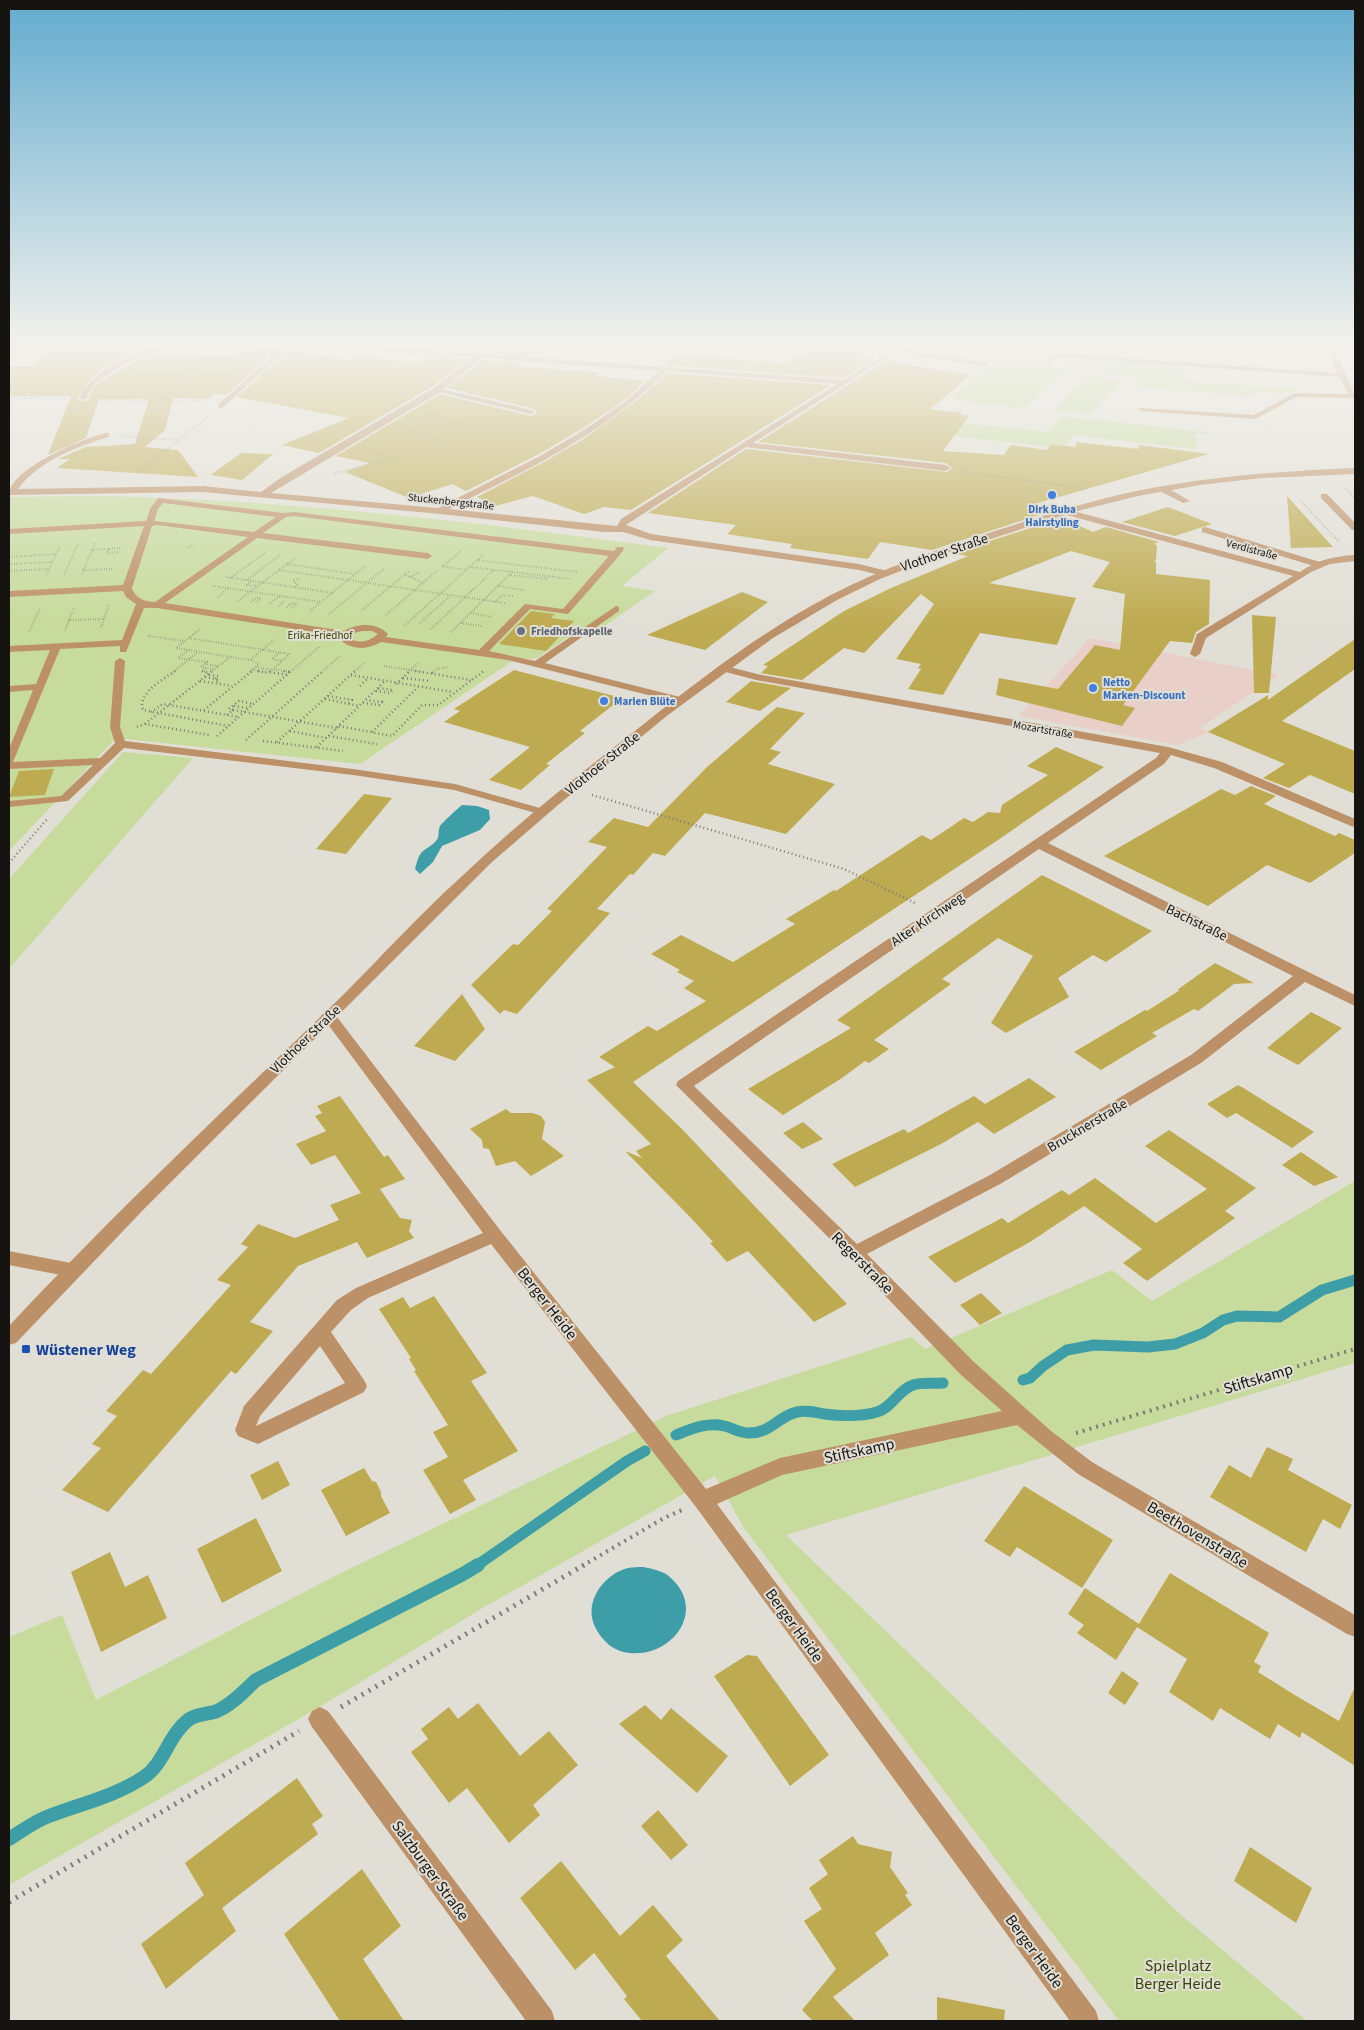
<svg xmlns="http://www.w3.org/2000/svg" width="1364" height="2030" font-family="'Source Sans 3',sans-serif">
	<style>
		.commercial { fill: #e8cfc8 }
		.green { fill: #c7db9c }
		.water { fill: #3d9ea8 }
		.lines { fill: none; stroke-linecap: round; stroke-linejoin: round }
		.stream-far2 { stroke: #3d9ea8; stroke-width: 4.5 }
		.stream-far1 { stroke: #3d9ea8; stroke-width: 11 }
		.stream { stroke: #3d9ea8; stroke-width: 14 }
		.building { fill: #beab51 }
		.path-far3 { stroke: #7e7c76; stroke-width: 2; stroke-dasharray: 0.5 2; stroke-linecap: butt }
		.path-far2 { stroke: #7e7c76; stroke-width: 2.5; stroke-dasharray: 1 3; stroke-linecap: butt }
		.path-far1 { stroke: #7e7c76; stroke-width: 4; stroke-dasharray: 2 5; stroke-linecap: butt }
		.path { stroke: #7e7c76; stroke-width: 5; stroke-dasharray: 2 6; stroke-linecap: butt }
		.service { fill: #bd9168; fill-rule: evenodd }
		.minor { fill: #bd9168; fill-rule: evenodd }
		.tertiary { fill: #bd9168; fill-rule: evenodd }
		.shop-dot { fill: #3f7fe0; stroke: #e1dfd5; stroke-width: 2 }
		.worship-dot { fill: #6b7280; stroke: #e1dfd5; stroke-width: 2 }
		.transit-dot { fill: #1a4fb4; stroke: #e1dfd5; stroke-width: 2 }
		.labels { text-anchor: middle; stroke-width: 4; stroke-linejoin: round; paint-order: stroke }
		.far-street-label { font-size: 11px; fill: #151411; stroke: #e1dfd5 }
		.far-shop-label { font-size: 11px; font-weight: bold; fill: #366cbe; stroke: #e1dfd5; text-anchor: start }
		.far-worship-label { font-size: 11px; font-weight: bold; fill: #5b616d; stroke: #e1dfd5; text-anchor: start }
		.far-park-label { font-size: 11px; fill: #354201; stroke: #e1dfd5 }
		.street-label { font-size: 14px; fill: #151411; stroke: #e1dfd5 }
		.near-street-label { font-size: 16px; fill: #151411; stroke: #e1dfd5 }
		.near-transit-label { font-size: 16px; font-weight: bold; fill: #164399; stroke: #e1dfd5; text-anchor: start }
		.near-park-label { font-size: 16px; fill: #354201; stroke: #e1dfd5 }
	</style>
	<rect width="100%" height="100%" fill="#e1dfd5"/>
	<!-- commercial -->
	<path class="commercial" d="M1090,638L1279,675L1200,728L1209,732L1178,745L1019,716Z"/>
	<!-- green -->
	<path class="green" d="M9,341H60L9,363Z
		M998,360L1066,370L1023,409L951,398Z
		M1084,360L1182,366V381L1303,389L1279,393L1255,391L1256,396L1138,387L1141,379L1060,368L1065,364Z
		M1088,376L1123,381L1090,415L1054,409Z
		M893,416L1051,432L1060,416L1214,433L1194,434L1197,441L1194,449L1073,435L1067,446L1051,444L1049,447L886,428Z
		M9,497C52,497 95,495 137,497C315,503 492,524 668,548L622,586L655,591L593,634L567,638L537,658L514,660L360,764L116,738L9,851Z
		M123,752L193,758L9,969V879Z
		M1355,1181V1363L786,1535L1181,1915L1307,2021H1119L744,1528L715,1476L481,1609L316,1709L9,1885V1637L62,1615L96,1700L339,1574L666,1416L911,1337L925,1349L1112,1270L1152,1301Z"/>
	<!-- water -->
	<path class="water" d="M462,805L477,806L489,810L490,819L480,830L442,846L433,862L420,874L415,869C417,863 418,855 423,851C428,847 435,844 438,838C439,834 438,830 440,826C442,823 458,808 462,805Z
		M643,1567C653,1569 664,1571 671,1578C707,1611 672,1657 630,1653C614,1652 602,1641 595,1627C583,1602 604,1574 628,1568C633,1567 638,1567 643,1567Z"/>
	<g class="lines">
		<!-- stream-far2 -->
		<path class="stream-far2" d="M9,351L32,341"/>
		<!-- stream-far1 -->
		<path class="stream-far1" d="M1023,1380L1030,1378L1043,1366L1067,1350L1094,1345L1148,1347L1175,1344L1203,1333L1223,1320L1237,1316L1279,1317L1322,1290L1355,1280
			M676,1435C691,1429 707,1422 724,1426C733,1428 740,1433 749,1433C772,1433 778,1416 797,1412C806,1410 815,1412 824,1414C840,1416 860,1417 877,1412C892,1408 898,1390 913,1385C922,1382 933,1384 943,1383
			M476,1566L627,1461L645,1451"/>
		<!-- stream -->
		<path class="stream" d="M9,1839C22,1831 35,1821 49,1816C80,1804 116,1796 144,1777C164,1764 168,1736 188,1720C197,1713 207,1715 217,1711C232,1705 245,1690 256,1680L463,1574L478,1565"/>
	</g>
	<!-- building -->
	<path class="building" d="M451,341H547L531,356L441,349Z
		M838,343L872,348L858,357L874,359L844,378L665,365L674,354L787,364L790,363L794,354L809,355L814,344L834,345Z
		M132,346L124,354L128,355L103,368L89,381L77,399L87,402L94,387L102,381L135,361L152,355L232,356L241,348L277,349L226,395L214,393L208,399L173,398L165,430L145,447L178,450L198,477L57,468L70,459H58L86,447L135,444L149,399H99L86,438L48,455L71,396H9V366H31L52,347Z
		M289,350L350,360L357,356L409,362L413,360L425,362L432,356L469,359L433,386L319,453L282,445L349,418L237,397Z
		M483,360L523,363L519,367L600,372L596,376L645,381L625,400L583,428L539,454L466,491L452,484L409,498L345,472L370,463L336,456L440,394L531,416L536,414L537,411L531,408L447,388Z
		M886,361L971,375L930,409L961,413L960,415L969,416L943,451L1004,455L1011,445L1047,450L1051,444L1075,447L1077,442L1138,449L1139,445L1209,454L1031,505L1048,512L932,550L880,542L868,559L790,548L792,544L727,534L736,525L648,513L746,449L947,472L952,468L946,463L758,442Z
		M668,373L831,385L631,510L604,507L584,514L533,496L495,506L477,497L544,462L582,440L635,402Z
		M241,453L273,454L242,480L211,475Z
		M1287,496L1333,547L1291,548Z
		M1168,507L1212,524L1175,536L1122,522Z
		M1062,518L1093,532L1106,527L1159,542L1153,544L1157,545L1156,560L1154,562H1156V574L1210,580L1209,624L1196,632L1192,643L1170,641L1123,705L1135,708L1122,726L996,695L999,678L1058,689L1095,645L1120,650L1125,594L1092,587L1110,562L1071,551L989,583L1076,598L1057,645L980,633L943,695L908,689L921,669L918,668L921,664L896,659L934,604L921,594L864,653L844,648L802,680L761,673L768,666L763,665L844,611L891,588L968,556L952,553Z
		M742,592L768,602L705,650L647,635Z
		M531,611L555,614L551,618L574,621L546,651L499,644Z
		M1252,615L1276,617L1269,693H1254Z
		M1355,639V669L1282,721L1355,751V794L1310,775L1289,788L1263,778L1285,764L1208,732L1268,695V700Z
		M514,670L622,698L580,731L585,733L546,764L550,765L521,790L489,780L530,747L444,722L460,711L454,709Z
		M751,681L756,682L791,688L760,711L726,702Z
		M777,707L805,713L770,749L781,752L768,764L835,784L786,834L705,813L665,856L653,853L633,875L630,874L597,909L610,913L517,1014L504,1010L500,1014L471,985L513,944L518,945L552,911L547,909L607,847L588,842L614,818L648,827L707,767Z
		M1056,747L1104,767L995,842L633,1082L682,1129L847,1304L814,1322L748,1251L727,1262L710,1243L713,1242L691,1218L625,1151L642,1158L636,1151L651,1144L587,1080L615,1067L599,1057L648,1026L657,1031L706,1001L684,988L694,981L677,972L680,970L651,954L681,935L733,962L795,924L786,919L834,890L836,891L922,835L931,840L964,818L973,822L988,812L1000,813L1002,805L1048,775L1027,766Z
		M54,769L45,795L9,797L19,771Z
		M1251,786L1276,796L1264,804L1335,836L1339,833L1355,840V853L1310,883L1267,865L1208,906L1104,856L1221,789L1235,795Z
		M364,794L392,798L346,854L316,849Z
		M1042,875L1152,931L1106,962L1093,955L1058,978L1069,997L1006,1033L991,1023L1033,956L998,938L942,979L951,984L874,1040L889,1049L869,1063L865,1061L842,1078L783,1115L748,1089L851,1028L837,1020Z
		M1215,963L1254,983L1234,984L1198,1011L1194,1009L1152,1033L1157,1036L1101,1070L1074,1052L1145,1010L1147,1011L1180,990H1177Z
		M462,994L485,1029L455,1061L414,1046Z
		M1311,1012L1342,1028L1298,1065L1267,1048Z
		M1029,1078L1056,1097L994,1134L978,1122L941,1144L855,1187L832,1164L904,1129L908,1133L974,1096L985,1104Z
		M1238,1085L1245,1089L1314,1132L1292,1148L1236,1113L1227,1118L1207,1104Z
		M340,1096L384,1157L388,1155L405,1179L380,1189L400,1218L412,1220L409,1231L414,1238L367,1258L357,1242L298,1266L250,1322L273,1331L236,1374L231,1371L108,1512L62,1490L101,1448L92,1444L117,1416L106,1411L143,1370L151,1374L231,1285L217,1280L248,1247L241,1244L258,1224L295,1238L339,1220L330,1205L361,1193L335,1155L311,1165L296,1144L326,1131L315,1116L322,1113L317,1106Z
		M506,1109L511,1113H533L541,1116L545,1122L542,1139L564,1156L531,1176L515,1161L496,1166L489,1149L483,1148L482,1140L470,1129Z
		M803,1122L823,1139L802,1149L783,1133Z
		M1169,1130L1256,1188L1225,1211L1235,1218L1147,1281L1123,1263L1142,1249L1084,1206L1030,1242L955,1283L928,1257L1002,1218L1008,1223L1062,1190L1069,1195L1095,1178L1156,1223L1207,1189L1145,1146Z
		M1301,1152L1338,1177L1314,1186L1282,1165Z
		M981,1293L1002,1313L980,1325L960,1305Z
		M434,1296L487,1373L471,1381L518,1451L463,1480L476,1500L450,1514L423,1470L448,1457L433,1432L448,1425L414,1371L416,1370L409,1359L411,1358L379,1309L403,1297L410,1308Z
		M1267,1447L1293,1459L1288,1470L1352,1505L1340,1529L1323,1519L1306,1552L1210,1497L1229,1465L1251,1478Z
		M278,1461L290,1485L262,1500L250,1475Z
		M364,1468L372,1481L376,1482L381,1492V1496L390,1513L346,1536L321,1490Z
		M1024,1486L1113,1540L1082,1588L1017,1547L1010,1557L984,1541Z
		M256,1518L282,1571L222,1603L197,1549Z
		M110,1552L125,1587L148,1575L167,1618L101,1652L71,1572Z
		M1170,1573L1269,1633L1254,1662L1261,1666L1258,1672L1293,1694L1339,1721L1355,1687V1766L1302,1732L1300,1738L1278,1724L1270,1739L1220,1708L1213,1721L1169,1692L1187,1659L1137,1627Z
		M1085,1588L1139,1624L1116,1660L1077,1633L1084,1625L1068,1614Z
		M747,1655L757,1656L829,1755L790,1786L714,1676Z
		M1122,1671L1139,1683L1125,1705L1108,1693Z
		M478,1703L520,1756L549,1731L578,1765L533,1805L540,1815L509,1843L467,1788L449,1803L411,1752L428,1739L421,1729L449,1707L458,1719Z
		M645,1705L661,1720L671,1708L728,1756L697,1793L619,1724Z
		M297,1778L323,1816L312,1824L318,1834L222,1908L236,1931L166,1989L141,1944L204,1895L185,1863Z
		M658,1810L688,1845L671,1860L641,1826Z
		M853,1836L858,1844L892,1852L890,1867L908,1893L905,1895L912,1905L875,1933L889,1955L833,1997L855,2021H813L802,2010L836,1969L804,1921L822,1909L809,1888L828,1874L819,1860Z
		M1250,1847L1312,1888L1296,1923L1234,1881Z
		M561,1861L620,1936L653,1905L683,1940L666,1956L720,2021H642L624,1999L627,1996L594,1953L575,1970L520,1898Z
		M362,1869L401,1926L363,1959L404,2021H340L284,1934Z
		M937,1997L1005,2010L1004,2021H937Z"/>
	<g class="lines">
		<!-- path-far3 -->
		<path class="path-far3" d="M47,341H63
			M563,341L579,342
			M628,344L648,346
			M625,349L630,341
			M9,357L47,341
			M1000,359L1031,361
			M188,374H231
			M136,375L186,376
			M9,398H68
			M102,400L207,401
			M164,400L202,360
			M430,415L473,428
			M405,428L448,443
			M121,436L179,440
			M370,451L402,462
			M139,472L210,415
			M962,472L1076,487L1082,490
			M333,474L390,458
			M1346,489L1355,498
			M1301,501L1340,543
			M187,548L194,544
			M109,549L107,553L120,552
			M92,550L121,548
			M9,557L56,554
			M477,560L577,572
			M9,564L52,562
			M287,564L355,574
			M442,566L466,570
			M443,566L461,551
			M470,567L571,579
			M84,570L114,569
			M279,570L505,603
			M9,571L49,569
			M47,574L60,546
			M82,574L95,543
			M404,574L423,583
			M64,575L78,544
			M509,575L547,579
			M226,577L333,593
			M410,577L420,572
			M230,578L265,553
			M247,580L280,555
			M251,582L246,585L257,586
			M213,586L321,602
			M498,586L524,590
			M295,587L297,585L293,580L300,579
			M218,597L228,588
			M238,601L295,558
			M251,602L256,598H261L255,603
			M495,602L502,595L513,596
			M269,604L280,596
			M279,606L284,601
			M287,607L292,603L297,604L292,608
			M362,610L409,571
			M310,611L365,566
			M471,613L492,617
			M329,614L384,569
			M386,615L438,570
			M68,620L104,619
			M420,623L450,596
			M461,623L482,626
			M404,626L483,555
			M101,627L109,605
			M431,629L494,570
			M65,630L74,608
			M199,630L176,648L250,660L274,640
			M29,632L40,608
			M451,632L512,572
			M148,636L184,641
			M189,638L290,654L273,669
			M189,650L178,658L207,662L201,667L214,669
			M279,653L272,659L282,661
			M205,664L218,666
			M384,666L423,672
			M256,667L271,670
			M206,668L202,671L207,672
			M252,670L265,672
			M173,672L198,652
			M211,672L230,657
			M250,672L259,664L251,660
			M270,672L273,669L290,672
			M290,672L320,646
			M322,672L340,656
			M354,672L365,662
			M408,672L419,662
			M433,672L437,669L448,667
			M482,672L484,671"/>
		<!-- path-far2 -->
		<path class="path-far2" d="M175,671C163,680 137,693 143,710L228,726
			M202,671L210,673
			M258,671L269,673L271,671
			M284,671L290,672
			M415,671L471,680
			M270,672L287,675
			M432,673L435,671
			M209,675L218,676L215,679
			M351,675L453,692
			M205,677L219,680L215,683
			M403,678L430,681
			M200,681L232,686
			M396,684L410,671
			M360,686L368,678
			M376,691L390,693L393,690L378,688
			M328,696L352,700L348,704
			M325,699L359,706
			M363,703L379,705L382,702L366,700
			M234,706L249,708
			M204,710L252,671
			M233,710L337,728
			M151,712L163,704L239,717
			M227,715L233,710L229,709L239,701L254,704
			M145,724L212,671
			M339,726L392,736L422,705H438L484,671
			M137,727L145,724L209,735
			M290,731L327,738
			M372,732L418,687
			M217,736L291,671
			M329,736L377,744
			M246,740L323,671
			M263,741L343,751
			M277,742L355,671
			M317,747L386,680
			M592,795L844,869L915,903
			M9,863L48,818"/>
		<!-- path-far1 -->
		<path class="path-far1" d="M1076,1433L1355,1349
			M582,1566L664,1518L682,1510"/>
		<!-- path -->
		<path class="path" d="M341,1707L584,1565
			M9,1902L299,1731"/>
		<!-- service -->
		<path class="service" d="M1281,341H1343L1332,345C1336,355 1355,391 1355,398L1296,397L1255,419L1141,411L1139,410V408L1254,415L1295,393L1349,394L1339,377L1057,357L1049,364L1044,363L1055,353L1337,373L1326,346L1284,343Z
			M894,349L985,362L988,364L985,366L892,352L891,351Z
			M437,388L531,410L535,412L531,414L435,391L434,390Z
			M1160,487H1166L1190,501L1183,503L1160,491Z
			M1321,494H1327L1355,523V530H1352L1321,498Z
			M158,498L284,513L294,512L614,551L617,547H623L624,549L619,556L568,614L530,609L489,651L535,661L616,606L619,607V611L545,663L684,698L685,700L680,703L508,660L381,642C368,650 350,651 339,638L340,636L157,608H144L126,652H120V646L60,649L13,762L100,758L115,743L110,727L115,661L120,658L125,661L120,727L125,741L353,769L455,784L547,810L549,812L543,815L454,790L353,775L124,748L68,801L9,807V801L61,796L93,765L9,769V749L33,690L9,692V686L36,684L50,650L9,652V646L122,640L136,604L126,597L123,591L9,597V591L123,585L144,526L9,534V529L146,521L150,509ZM163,503L276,517L254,532L154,521L158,509ZM294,516L609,556L563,609L525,604L479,650L386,637L388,634C377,622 357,623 344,631L165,603L257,538L428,559L432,556L428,553L263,533L286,517ZM157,525L248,537L155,602C145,602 135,598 132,588L152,526ZM362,631H372L378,634C369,642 359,644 349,638L354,633Z
			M1205,527L1320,562L1321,564L1314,566L1202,532V528Z"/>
		<!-- minor -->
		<path class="minor" d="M211,341H296V342L344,344L844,380L905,341H913L753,443L946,465L950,468L946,471L746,447L626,525L651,534L859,564L887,571V575L884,576L859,570L650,540L623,532H604L440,514L203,492L9,495C9,469 84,438 106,433H109V437C78,446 37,462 18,489L203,486L261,492L282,477L434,388L474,357L291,346L222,408H219V404L283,346C227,344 164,338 115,370C108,375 99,379 93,386C90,390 88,395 86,400L79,398C107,350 161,345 211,341ZM482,358L659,371L626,401L584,430L540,456L438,508L271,493L440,392ZM667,371L837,384L621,519L617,526L449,509C473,496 499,484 524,471C576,444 625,413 667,371Z
			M1066,509L1300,572C1317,560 1334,556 1355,555V561L1330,564L1311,572L1206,638L1200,654L1195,657L1190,654L1197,634L1293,576L1063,514L1062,512Z
			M722,665L757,674L1168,747L1222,762L1355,819V827L1351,826L1214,768L1171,755L1164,764L1048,843L1355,995V1006L1305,982L1201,1063L1002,1183L867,1254L974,1362L1051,1431L1092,1462L1355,1615V1637L1347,1634L1078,1474L1017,1425L782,1475L717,1504L1096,2011L1099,2021H1070L696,1507L491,1244L368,1298L351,1310L331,1332L364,1380L367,1386L364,1392L258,1444L238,1436L235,1430L244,1406L337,1300L356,1288L483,1233L324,1019L321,1016L324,1013H334L500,1230L706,1489L780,1458L1002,1411L960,1374L849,1258L676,1085L678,1081L1156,758L1160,753L756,680L718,670L717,668ZM1039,849L1293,976L1191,1055L990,1175L857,1244L694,1086ZM320,1346L345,1383L256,1426L260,1416Z
			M9,1251L71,1263L77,1265L80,1270L77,1275L71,1277L9,1265Z
			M320,1707L328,1711L552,2011L555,2021H526L312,1727L308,1719L312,1711Z"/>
		<!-- tertiary -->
		<path class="tertiary" d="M1355,468V474L1262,478L1200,485L1138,496L1081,510L947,553L880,579L837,600L773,638L668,715L558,805L492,862L145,1208L16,1343L9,1345V1326C116,1211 231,1104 344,994C383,955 420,914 461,877C519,822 582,772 645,723C703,677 763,631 829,596C882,568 940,549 998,530C1045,515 1092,500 1141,490C1212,476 1283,471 1355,468Z"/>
	</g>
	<!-- sky -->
	<linearGradient id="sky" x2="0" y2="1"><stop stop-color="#63abce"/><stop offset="0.55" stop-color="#f2f1ec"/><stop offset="1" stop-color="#f2f1ec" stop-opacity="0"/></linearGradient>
	<rect width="1364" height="625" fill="url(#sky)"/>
	<!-- markers -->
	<g class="shop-dot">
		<circle cx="1052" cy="495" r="5"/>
		<circle cx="1093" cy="688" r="5"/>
		<circle cx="604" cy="701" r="5"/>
	</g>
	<circle class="worship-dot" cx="521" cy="631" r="5"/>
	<rect class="transit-dot" x="21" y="1344" width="10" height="10" rx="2.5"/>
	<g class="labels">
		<!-- far-street labels -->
		<g class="far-street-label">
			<text transform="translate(451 501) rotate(6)" y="4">Stuckenbergstraße</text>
			<text transform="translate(1252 549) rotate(15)" y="4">Verdistraße</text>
			<text transform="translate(1043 729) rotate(10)" y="4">Mozartstraße</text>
		</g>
		<!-- far-shop labels -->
		<g class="far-shop-label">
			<text x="1052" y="513" text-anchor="middle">Dirk Buba<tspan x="1052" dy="13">Hairstyling</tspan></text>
			<text x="1103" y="686">Netto<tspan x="1103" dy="13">Marken-Discount</tspan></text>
			<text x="614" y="705">Marien Blüte</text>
		</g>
		<!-- far-worship labels -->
		<g class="far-worship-label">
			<text x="531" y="635">Friedhofskapelle</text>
		</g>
		<!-- far-park labels -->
		<g class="far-park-label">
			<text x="320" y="639">Erika-Friedhof</text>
		</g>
		<!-- street labels -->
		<g class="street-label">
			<text transform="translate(944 552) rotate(-19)" y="5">Vlothoer Straße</text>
			<text transform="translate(602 763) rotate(-39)" y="5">Vlothoer Straße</text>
			<text transform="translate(927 919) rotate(-34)" y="5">Alter Kirchweg</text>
			<text transform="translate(1197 922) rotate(26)" y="5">Bachstraße</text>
			<text transform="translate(305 1039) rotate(-44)" y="5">Vlothoer Straße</text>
			<text transform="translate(1087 1125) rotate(-31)" y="5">Brucknerstraße</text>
		</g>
		<!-- near-street labels -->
		<g class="near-street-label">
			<text transform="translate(863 1262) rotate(45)" y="6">Regerstraße</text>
			<text transform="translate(548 1303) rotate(52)" y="6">Berger Heide</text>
			<text transform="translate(1258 1378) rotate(-17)" y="6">Stiftskamp</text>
			<text transform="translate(859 1450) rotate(-12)" y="6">Stiftskamp</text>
			<text transform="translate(1198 1534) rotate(31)" y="6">Beethovenstraße</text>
			<text transform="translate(795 1625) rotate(54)" y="6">Berger Heide</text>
			<text transform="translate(431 1870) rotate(54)" y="6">Salzburger Straße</text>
			<text transform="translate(1035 1951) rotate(54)" y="6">Berger Heide</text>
		</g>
		<!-- near-transit labels -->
		<g class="near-transit-label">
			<text x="36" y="1355">Wüstener Weg</text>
		</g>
		<!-- near-park labels -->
		<g class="near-park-label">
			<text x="1178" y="1971">Spielplatz<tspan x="1178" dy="18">Berger Heide</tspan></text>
		</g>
	</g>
	<!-- border -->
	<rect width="1364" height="2030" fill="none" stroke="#151411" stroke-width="20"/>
</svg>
